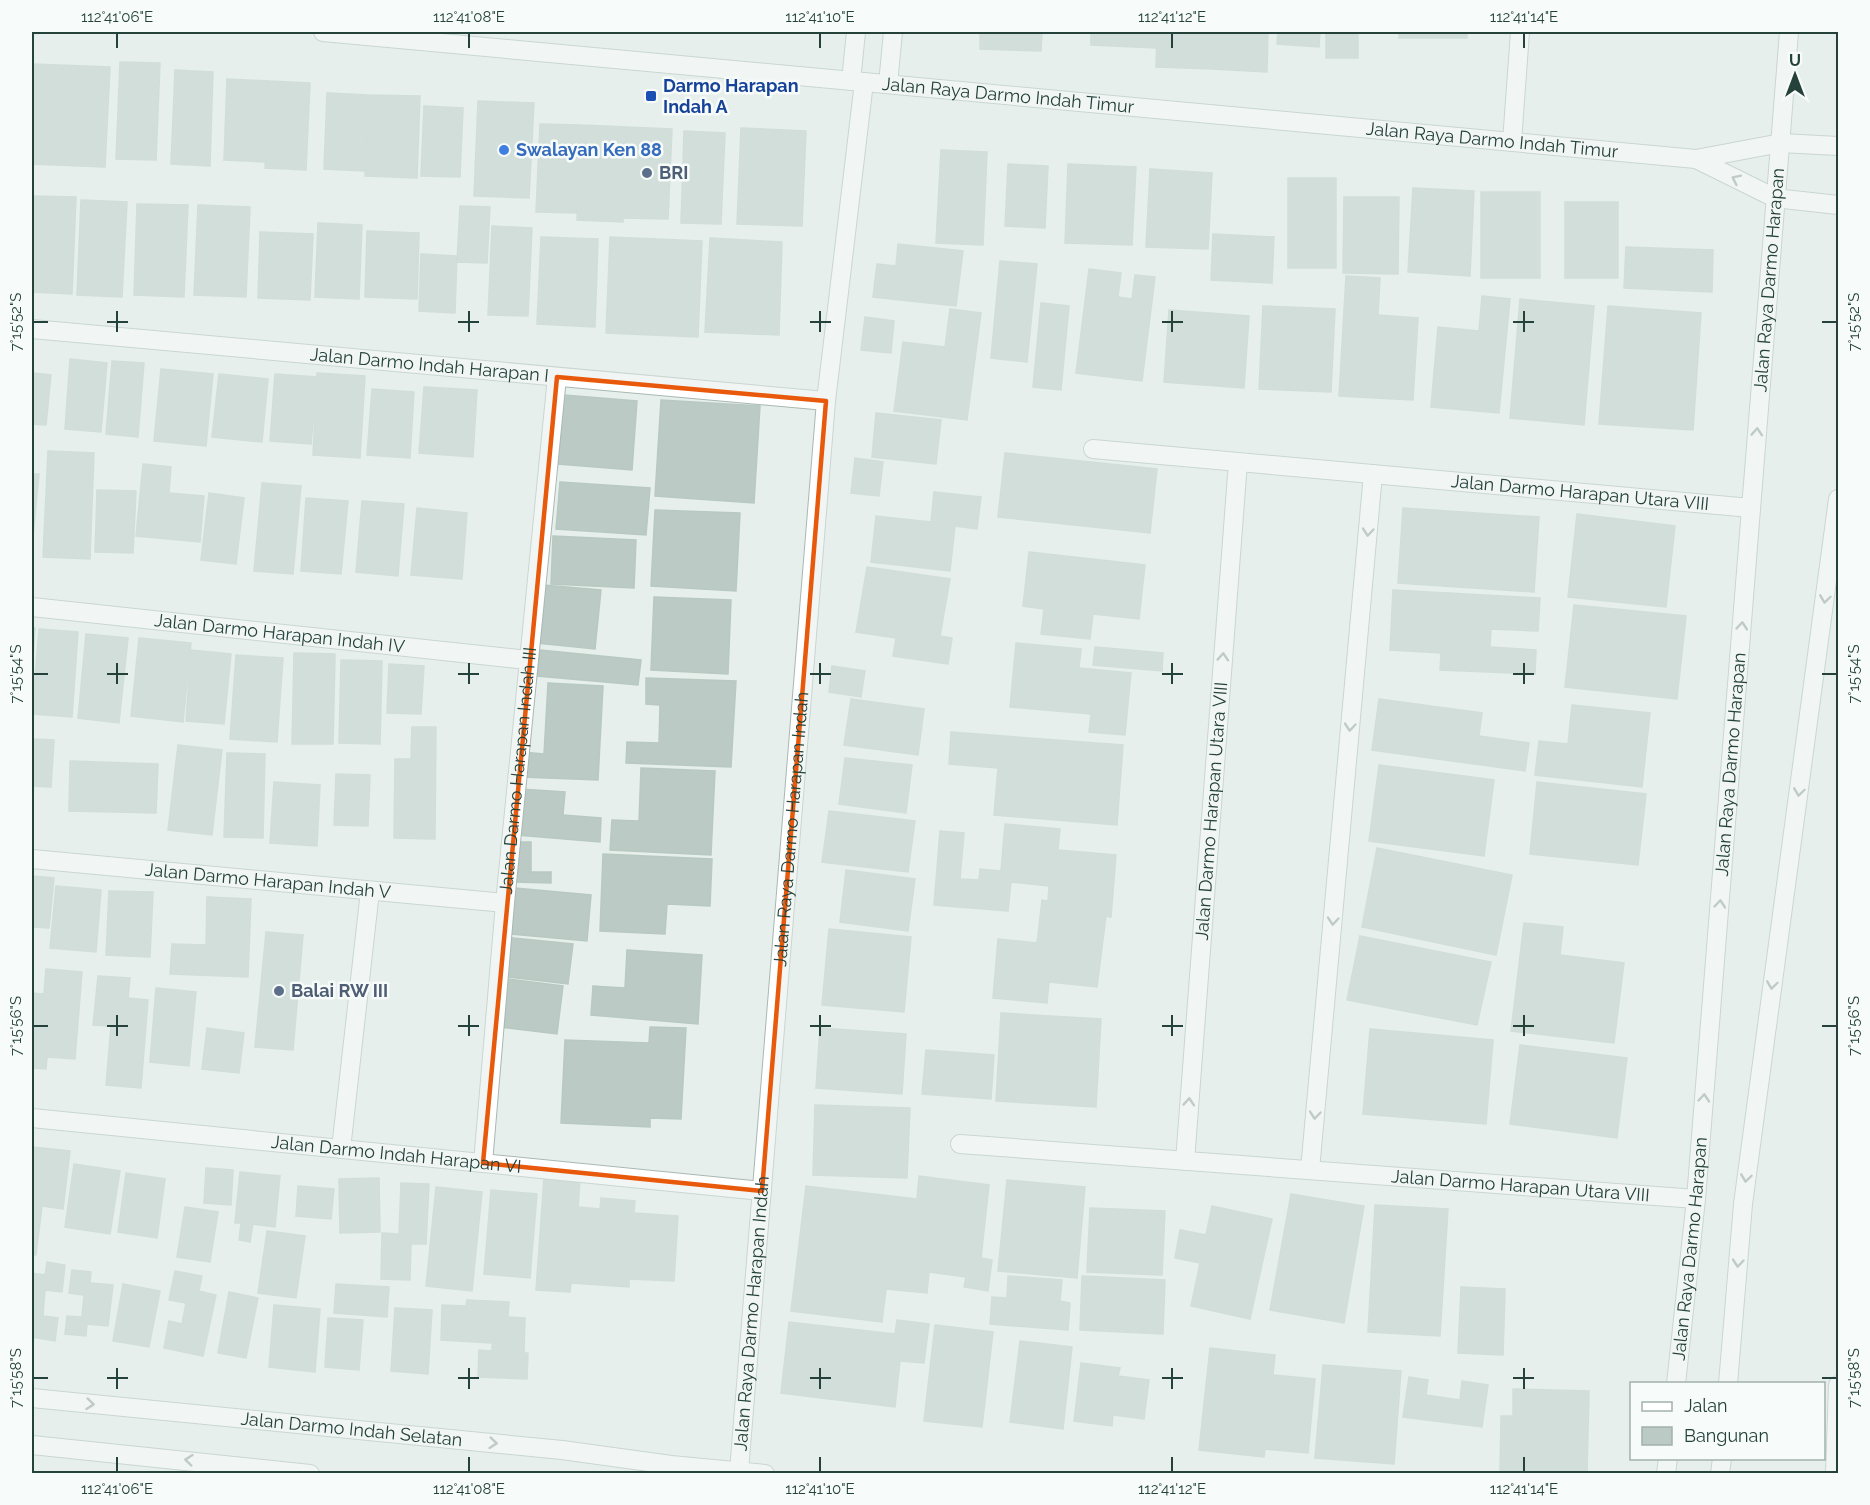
<svg xmlns="http://www.w3.org/2000/svg" width="1870" height="1505" font-family="Raleway,sans-serif">
	<style>
		.building { fill: #bbcac4; stroke: #b8c9c2; stroke-width: 1.5 }
		.lines { fill: none; stroke-linecap: round; stroke-linejoin: round }
		.minor-casing { stroke: #a8b8b2; stroke-width: 20 }
		.minor { stroke: #fff; stroke-width: 18 }
		.oneway { stroke: #92a09c }
		.marked { fill: none; stroke: #e8590c; stroke-width: 4.5; stroke-linejoin: round }
		.ticks { fill: none; stroke: #24423a; stroke-width: 2 }
		.transit-dot { fill: #1a4fb4; stroke: #f7fbf9; stroke-width: 2 }
		.shop-dot { fill: #3f7fe0; stroke: #f7fbf9; stroke-width: 2 }
		.service-dot { fill: #5c6f8a; stroke: #f7fbf9; stroke-width: 2 }
		.labels { text-anchor: middle; stroke-width: 5; stroke-linejoin: round; paint-order: stroke }
		.transit-label { font-size: 18px; font-weight: bold; fill: #164399; stroke: #f7fbf9; text-anchor: start }
		.street-label { font-size: 18px; fill: #24423a; stroke: #f7fbf9 }
		.shop-label { font-size: 18px; font-weight: bold; fill: #366cbe; stroke: #f7fbf9; text-anchor: start }
		.service-label { font-size: 18px; font-weight: bold; fill: #4e5e75; stroke: #f7fbf9; text-anchor: start }
		.neatline { fill: none; stroke: #24423a; stroke-width: 2 }
		.ticks-label { font-size: 15px; text-anchor: middle; fill: #24423a }
	</style>
	<rect width="100%" height="100%" fill="#e6efeb"/>
	<!-- building -->
	<path class="building" d="M980,32H1042L1041,51L980,49Z
		M1091,32H1157L1156,48L1091,45Z
		M1157,32H1213L1212,69L1156,67Z
		M1213,32H1268L1267,72L1212,69Z
		M1278,32H1320L1319,47L1277,44Z
		M1326,32H1358V58H1326Z
		M1399,32H1467V38H1399Z
		M120,62L160,63L156,160L116,159Z
		M32,64L110,67L105,167L32,164Z
		M175,70L213,72L210,166L171,164Z
		M227,79L269,81L265,162L224,160Z
		M269,81L310,83L306,170L265,168Z
		M327,93L369,95L365,171L324,169Z
		M369,95L420,96L417,178L365,176Z
		M478,101L534,103L529,198L474,196Z
		M424,106L463,108L460,177L421,176Z
		M540,124L581,125L577,213L536,212Z
		M581,125L627,127L623,222L577,220Z
		M627,127L672,129L668,219L623,218Z
		M741,128L806,131L802,226L737,224Z
		M684,131L725,133L721,224L681,223Z
		M941,150L987,152L983,245L936,243Z
		M1008,164L1048,166L1045,228L1005,226Z
		M1068,164L1136,167L1132,245L1065,243Z
		M1150,169L1212,173L1208,249L1146,247Z
		M1288,178H1336V268H1288Z
		M1413,188L1474,191L1470,276L1408,272Z
		M1481,192H1540V278H1481Z
		M32,196L76,197L72,294L32,292Z
		M1344,197H1399L1398,274L1343,273Z
		M81,200L127,202L122,297L77,295Z
		M1565,202H1618V278H1565Z
		M137,204L188,205L184,297L134,295Z
		M198,205L250,207L246,297L194,295Z
		M460,206L490,207L487,263L457,262Z
		M318,223L362,225L359,299L315,297Z
		M492,226L532,228L528,316L488,315Z
		M367,231L419,233L417,299L365,297Z
		M260,232L313,234L310,300L258,298Z
		M1213,234L1274,237L1272,283L1211,280Z
		M541,237L598,239L595,327L537,324Z
		M610,237L702,241L698,337L606,333Z
		M710,238L782,242L779,335L705,332Z
		M898,244L963,251L956,306L873,297L877,264L896,266Z
		M1626,247L1713,250L1712,292L1624,288Z
		M421,254L457,256L455,313L419,311Z
		M1000,261L1037,264L1027,362L991,358Z
		M1089,269L1121,273L1118,297L1132,299L1135,275L1155,277L1142,381L1076,373Z
		M1346,276L1380,278L1378,315L1418,318L1413,400L1339,396Z
		M1482,296L1510,299L1499,413L1431,407L1438,327L1479,331Z
		M1520,299L1594,306L1584,425L1510,418Z
		M1041,303L1069,306L1061,390L1033,387Z
		M1263,306L1335,309L1331,392L1259,389Z
		M1608,306L1701,313L1693,430L1599,424Z
		M950,309L981,313L967,420L894,411L903,342L945,347Z
		M1169,310L1249,316L1244,388L1164,382Z
		M865,317L894,321L891,353L861,350Z
		M70,359L107,363L101,432L65,429Z
		M112,361L144,363L138,437L106,434Z
		M161,369L213,374L206,446L154,441Z
		M32,373L51,375L46,425L32,424Z
		M317,373L365,376L360,458L313,455Z
		M219,374L268,379L262,442L212,437Z
		M275,374L317,377L311,444L270,441Z
		M424,387L477,390L473,457L419,453Z
		M372,389L414,392L410,458L367,455Z
		M564,395L637,401L632,470L558,464Z
		M661,400L760,406L754,503L655,496Z
		M876,413L941,420L936,464L872,457Z
		M48,451L94,453L90,559L43,557Z
		M1005,453L1157,469L1150,533L998,517Z
		M855,458L883,462L879,496L851,493Z
		M143,464L171,467L169,493L204,496L200,542L136,536Z
		M32,474H39L33,536H32Z
		M560,482L650,488L646,535L556,529Z
		M262,483L301,486L293,574L254,571Z
		M97,490L136,491L133,553L95,552Z
		M934,492L981,497L977,529L955,526L950,571L871,562L876,516L931,522Z
		M209,493L244,498L236,564L201,560Z
		M306,498L348,501L341,574L301,571Z
		M362,501L404,504L398,576L356,572Z
		M417,508L467,513L462,579L411,575Z
		M1403,508L1539,517L1534,592L1398,583Z
		M655,510L740,513L736,591L651,586Z
		M1577,514L1675,526L1666,607L1568,597Z
		M553,536L636,540L634,588L551,584Z
		M1029,552L1145,565L1139,619L1093,614L1090,639L1041,634L1044,609L1023,606Z
		M867,567L950,579L940,636L952,638L948,664L893,656L896,638L856,632Z
		M543,585L601,590L595,649L537,643Z
		M1393,590L1540,598L1538,631L1491,629L1490,647L1536,650L1535,674L1440,670L1441,653L1390,650Z
		M654,597L731,600L728,674L651,670Z
		M1574,605L1686,616L1677,699L1565,687Z
		M32,628H35L32,673Z
		M39,629L78,632L72,717L32,714Z
		M86,634L128,638L119,723L78,718Z
		M139,638L191,643L183,722L131,716Z
		M1016,643L1081,649L1079,668L1131,673L1125,735L1089,732L1091,714L1010,707Z
		M1095,647L1163,653L1162,671L1093,665Z
		M191,650L231,654L224,724L186,721Z
		M540,650L641,660L638,685L537,676Z
		M294,653L335,654L333,744H292Z
		M236,655L283,658L277,742L230,739Z
		M341,660L382,661L380,744L339,743Z
		M389,664L424,666L421,714L387,713Z
		M832,666L865,671L861,697L829,692Z
		M646,678L736,681L731,767L626,763L627,742L659,743L660,705L646,704Z
		M548,683L603,686L598,780L522,777L523,752L544,754Z
		M851,699L924,709L918,755L844,745Z
		M1379,699L1482,713L1479,736L1529,743L1525,771L1372,750Z
		M1572,705L1650,713L1642,787L1535,775L1539,741L1568,744Z
		M412,727H436L435,839L394,838L395,759H411Z
		M951,732L1123,745L1117,825L994,815L998,768L949,764Z
		M32,739L54,740L51,787L32,786Z
		M178,745L222,750L212,835L168,830Z
		M227,753L265,754L263,838L224,837Z
		M845,758L912,765L906,813L839,804Z
		M70,761L158,764L156,813L69,811Z
		M1379,765L1494,780L1484,856L1369,841Z
		M641,768L715,771L711,855L610,850L612,820L639,821Z
		M336,774L370,775L368,826L334,825Z
		M274,782L320,785L317,846L270,843Z
		M1537,782L1646,794L1638,865L1530,854Z
		M520,789L565,792L563,815L601,818L600,842L517,835Z
		M829,811L915,821L908,872L822,862Z
		M1005,824L1060,829L1058,850L1116,855L1111,917L1106,916L1097,987L1049,982L1047,1003L993,998L998,939L1037,943L1042,900L1048,901L1049,886L1011,882L1008,911L934,905L940,831L964,833L960,879L979,880L980,869L1001,871Z
		M514,842H531V872H551V883L513,882Z
		M1377,848L1512,875L1496,955L1362,927Z
		M603,854L712,859L710,906L667,904L665,934L600,931Z
		M846,870L915,879L908,931L840,922Z
		M32,876L54,878L49,928L32,927Z
		M56,886L101,890L96,952L50,948Z
		M515,888L591,895L587,941L511,934Z
		M109,891L153,892L150,957L106,955Z
		M207,897L251,899L248,977L170,974L172,944L206,945Z
		M1524,923L1563,927L1560,955L1624,963L1614,1043L1511,1031Z
		M829,929L911,937L904,1012L822,1005Z
		M266,932L303,935L293,1050L255,1047Z
		M1360,936L1491,962L1477,1025L1347,1000Z
		M504,937L573,944L568,984L500,976Z
		M627,950L702,955L698,1024L591,1015L593,986L625,988Z
		M46,969L82,972L75,1059L47,1057L46,1069L32,1068V993L44,994Z
		M98,976L130,978L128,998L148,1000L141,1088L106,1085L111,1026L93,1025Z
		M507,979L563,986L557,1034L501,1027Z
		M156,988L196,992L189,1066L150,1062Z
		M1001,1013L1101,1019L1096,1107L996,1101Z
		M650,1027L686,1028L681,1119L650,1118V1127L561,1123L565,1040L649,1043Z
		M207,1028L244,1033L239,1073L202,1069Z
		M820,1028L906,1034L902,1094L816,1088Z
		M1370,1029L1493,1040L1486,1124L1363,1114Z
		M1520,1045L1627,1058L1617,1138L1510,1124Z
		M926,1050L994,1055L991,1099L922,1094Z
		M815,1105L910,1108L907,1178L813,1175Z
		M32,1147L70,1151L63,1209L42,1206L36,1255L32,1254Z
		M74,1164L120,1171L110,1234L65,1227Z
		M206,1168L233,1170L231,1205L204,1203Z
		M240,1172L280,1176L275,1227L253,1224L250,1242L239,1240L241,1223H235Z
		M126,1173L165,1179L157,1238L118,1232Z
		M919,1176L989,1185L981,1258L992,1260L988,1291L964,1287L966,1277L929,1272L927,1293L886,1289L882,1322L791,1311L806,1186L917,1199Z
		M379,1178L380,1232L340,1233L339,1179Z
		M544,1178L580,1180L578,1207L600,1209L601,1198L635,1201L634,1213L678,1216L674,1281L629,1279V1287L571,1283L570,1292L536,1290Z
		M1007,1180L1085,1187L1077,1278L998,1271Z
		M401,1183L429,1184L426,1244H411L410,1280L381,1279L382,1233L399,1234Z
		M298,1186L334,1189L331,1219L296,1216Z
		M436,1187L482,1192L472,1291L426,1286Z
		M491,1190L537,1194L530,1278L484,1274Z
		M1291,1194L1364,1206L1344,1323L1270,1310Z
		M1375,1205L1448,1209L1440,1336L1368,1332Z
		M1212,1206L1272,1219L1250,1319L1191,1306L1200,1263L1175,1258L1180,1230L1206,1235Z
		M185,1207L218,1212L210,1262L177,1257Z
		M1090,1208L1165,1211L1162,1275L1087,1272Z
		M267,1231L305,1236L296,1298L258,1293Z
		M47,1262L65,1265L62,1292L45,1290L43,1316L58,1318L55,1341L32,1337V1273L45,1275Z
		M72,1270L91,1272L90,1283L113,1285L108,1326L87,1324L86,1336L65,1334L67,1316L82,1317L84,1295L69,1293Z
		M175,1271L202,1276L199,1291L216,1295L203,1356L164,1348L169,1321L182,1324L186,1303L169,1300Z
		M1008,1276L1062,1280L1060,1301L1070,1303L1068,1330L990,1324L992,1297L1007,1298Z
		M1082,1276L1165,1280L1163,1334L1080,1330Z
		M123,1284L160,1291L149,1347L113,1341Z
		M336,1284L389,1287L387,1317L334,1313Z
		M1461,1287L1505,1289L1503,1355L1458,1353Z
		M229,1292L258,1298L246,1358L218,1353Z
		M467,1300L509,1302L508,1317L525,1318L524,1353H528L527,1379L478,1377L479,1350L492,1351V1343L441,1340L442,1305L466,1306Z
		M274,1305L320,1309L315,1372L269,1367Z
		M395,1308L432,1310L428,1374L391,1371Z
		M328,1318L363,1320L359,1370L325,1367Z
		M897,1320L929,1324L924,1363L900,1361L895,1407L781,1393L789,1322L895,1334Z
		M935,1325L993,1332L982,1427L924,1421Z
		M1020,1341L1072,1347L1063,1429L1010,1422Z
		M1210,1348L1275,1355L1273,1375L1315,1379L1308,1453L1265,1449L1264,1457L1199,1450Z
		M1081,1363L1120,1368L1118,1376L1149,1380L1144,1419L1113,1415L1112,1426L1074,1421Z
		M1323,1365L1401,1371L1394,1464L1315,1458Z
		M1409,1377L1428,1380L1426,1395L1460,1400L1462,1381L1488,1385L1482,1427L1403,1417Z
		M1513,1389L1589,1391L1587,1474H1500L1501,1416H1513Z"/>
	<g class="lines">
		<defs>
			<g id="minor">
				<path id="s1" d="M323,32L1696,159L1781,143L1838,146"/>
				<path d="M851,81L856,32"/>
				<path d="M888,84L893,32"/>
				<path d="M1512,142L1520,32"/>
				<path d="M1696,159L1775,198L1838,205"/>
				<path id="s2" d="M32,329L826,401"/>
				<path id="s3" d="M1093,449L1751,508"/>
				<path id="s4" d="M32,607L528,660"/>
				<path id="s5" d="M32,859L505,903"/>
				<path id="s6" d="M32,1118L762,1191"/>
				<path id="s7" d="M960,1144L1696,1199"/>
				<path d="M341,1149L370,891"/>
				<path id="s8" d="M1185,1161L1238,462"/>
				<path id="s9" d="M483,1163L505,903L557,377"/>
				<path d="M1310,1170L1373,474"/>
				<path id="s10" d="M1676,1384L1696,1199L1789,32"/>
				<path d="M1728,1384L1743,1204L1838,499"/>
				<path id="s11" d="M32,1398L562,1450L671,1465L765,1474"/>
				<path d="M32,1445L310,1474"/>
				<path id="s12" d="M739,1471L826,401L864,82"/>
				<path d="M1666,1474L1668,1458"/>
				<path d="M1720,1474L1722,1458"/>
				<path d="M1835,1474L1838,1385"/>
			</g>
		</defs>
		<!-- minor casing -->
		<use href="#minor" class="minor-casing"/>
		<!-- minor -->
		<use href="#minor" class="minor"/>
	</g>
	<!-- one-way arrows -->
	<defs><path id="oneway-chevron" d="M-2-3.5L2.5 0L-2 3.5" fill="none" stroke-width="1.6" stroke-linecap="round" stroke-linejoin="round" transform="scale(1.5)"/></defs>
	<g class="oneway">
		<use href="#oneway-chevron" transform="translate(1736 179) rotate(-154)"/>
		<use href="#oneway-chevron" transform="translate(1757 432) rotate(-86)"/>
		<use href="#oneway-chevron" transform="translate(1368 532) rotate(95)"/>
		<use href="#oneway-chevron" transform="translate(1825 599) rotate(98)"/>
		<use href="#oneway-chevron" transform="translate(1742 626) rotate(-85)"/>
		<use href="#oneway-chevron" transform="translate(1223 657) rotate(-86)"/>
		<use href="#oneway-chevron" transform="translate(1350 727) rotate(95)"/>
		<use href="#oneway-chevron" transform="translate(1799 792) rotate(98)"/>
		<use href="#oneway-chevron" transform="translate(1720 904) rotate(-85)"/>
		<use href="#oneway-chevron" transform="translate(1333 921) rotate(95)"/>
		<use href="#oneway-chevron" transform="translate(1772 985) rotate(98)"/>
		<use href="#oneway-chevron" transform="translate(1704 1098) rotate(-85)"/>
		<use href="#oneway-chevron" transform="translate(1189 1102) rotate(-86)"/>
		<use href="#oneway-chevron" transform="translate(1315 1115) rotate(95)"/>
		<use href="#oneway-chevron" transform="translate(1746 1178) rotate(98)"/>
		<use href="#oneway-chevron" transform="translate(1738 1263) rotate(95)"/>
		<use href="#oneway-chevron" transform="translate(90 1404) rotate(6)"/>
		<use href="#oneway-chevron" transform="translate(493 1443) rotate(6)"/>
		<use href="#oneway-chevron" transform="translate(189 1460) rotate(-174)"/>
	</g>
	<!-- marked area -->
	<path d="M0 0H1870V1505H0ZM557,377L826,401L762,1191L483,1163Z" fill="#e6efeb" fill-opacity=".55" fill-rule="evenodd"/>
	<path class="marked" d="M557,377L826,401L762,1191L483,1163Z"/>
	<!-- ticks -->
	<path class="ticks" d="M117,33V48M469,33V48M820,33V48M1172,33V48M1524,33V48M117,311V332M469,311V332M820,311V332M1172,311V332M1524,311V332M33,322H48M107,322H128M458,322H479M810,322H831M1162,322H1183M1513,322H1534M1822,322H1837M117,663V684M469,663V684M820,663V684M1172,663V684M1524,663V684M33,674H48M107,674H128M458,674H479M810,674H831M1162,674H1183M1513,674H1534M1822,674H1837M117,1015V1036M469,1015V1036M820,1015V1036M1172,1015V1036M1524,1015V1036M33,1026H48M107,1026H128M458,1026H479M810,1026H831M1162,1026H1183M1513,1026H1534M1822,1026H1837M117,1368V1389M469,1368V1389M820,1368V1389M1172,1368V1389M1524,1368V1389M33,1378H48M107,1378H128M458,1378H479M810,1378H831M1162,1378H1183M1513,1378H1534M1822,1378H1837M117,1457V1472M469,1457V1472M820,1457V1472M1172,1457V1472M1524,1457V1472"/>
	<!-- markers -->
	<rect class="transit-dot" x="645" y="90" width="12" height="12" rx="3"/>
	<circle class="shop-dot" cx="504" cy="150" r="6"/>
	<g class="service-dot">
		<circle cx="647" cy="173" r="6"/>
		<circle cx="279" cy="991" r="6"/>
	</g>
	<g class="labels">
		<!-- transit labels -->
		<g class="transit-label">
			<text x="663" y="92">Darmo Harapan<tspan x="663" dy="21">Indah A</tspan></text>
		</g>
		<!-- street labels -->
		<g class="street-label">
			<text dy="6" stroke="none"><textPath href="#s1" startOffset="688">Jalan Raya Darmo Indah Timur</textPath></text>
			<text dy="6" stroke="none"><textPath href="#s1" startOffset="1174">Jalan Raya Darmo Indah Timur</textPath></text>
			<text dy="6" stroke="none"><textPath href="#s10" startOffset="1108">Jalan Raya Darmo Harapan</textPath></text>
			<text dy="6" stroke="none"><textPath href="#s2" startOffset="399">Jalan Darmo Indah Harapan I</textPath></text>
			<text dy="6" stroke="none"><textPath href="#s3" startOffset="489">Jalan Darmo Harapan Utara VIII</textPath></text>
			<text dy="6" stroke="none"><textPath href="#s4" startOffset="249">Jalan Darmo Harapan Indah IV</textPath></text>
			<text dy="6" stroke="none"><textPath href="#s10" startOffset="622">Jalan Raya Darmo Harapan</textPath></text>
			<text dy="6" stroke="none"><textPath href="#s9" startOffset="394">Jalan Darmo Harapan Indah III</textPath></text>
			<text dy="6" stroke="none"><textPath href="#s8" startOffset="351">Jalan Darmo Harapan Utara VIII</textPath></text>
			<text dy="6" stroke="none"><textPath href="#s12" startOffset="644">Jalan Raya Darmo Harapan Indah</textPath></text>
			<text dy="6" stroke="none"><textPath href="#s5" startOffset="237">Jalan Darmo Harapan Indah V</textPath></text>
			<text dy="6" stroke="none"><textPath href="#s6" startOffset="366">Jalan Darmo Indah Harapan VI</textPath></text>
			<text dy="6" stroke="none"><textPath href="#s7" startOffset="562">Jalan Darmo Harapan Utara VIII</textPath></text>
			<text dy="6" stroke="none"><textPath href="#s10" startOffset="136">Jalan Raya Darmo Harapan</textPath></text>
			<text dy="6" stroke="none"><textPath href="#s12" startOffset="158">Jalan Raya Darmo Harapan Indah</textPath></text>
			<text dy="6" stroke="none"><textPath href="#s11" startOffset="321">Jalan Darmo Indah Selatan</textPath></text>
		</g>
		<!-- shop labels -->
		<g class="shop-label">
			<text x="516" y="156">Swalayan Ken 88</text>
		</g>
		<!-- service labels -->
		<g class="service-label">
			<text x="659" y="179">BRI</text>
			<text x="291" y="997">Balai RW III</text>
		</g>
	</g>
	<!-- border -->
	<rect width="1870" height="1505" fill="none" stroke="#f7fbf9" stroke-width="66"/>
	<!-- legend -->
	<rect x="1630" y="1382" width="195" height="78" fill="#f7fbf9" stroke="#a3b1ad" stroke-width="1.5"/>
	<rect x="1642" y="1402" width="30" height="9" fill="#ffffff" stroke="#a3b1ad" stroke-width="1.5"/>
	<text x="1684" y="1412" font-size="18" fill="#24423a">Jalan</text>
	<rect x="1642" y="1427" width="30" height="18" fill="#bbcac4" stroke="#a3b1ad" stroke-width="1.5"/>
	<text x="1684" y="1442" font-size="18" fill="#24423a">Bangunan</text>
	<!-- north arrow -->
	<g transform="translate(1795 75)" stroke="#f7fbf9" stroke-width="4.5" paint-order="stroke">
	<path d="M0-4.5L10 22L0 15L-10 22Z" fill="#24423a"/>
	<text y="-9" font-size="16" font-weight="bold" text-anchor="middle" fill="#24423a">U</text>
	</g>
	<rect x="33" y="33" width="1804" height="1439" class="neatline"/>
	<g class="ticks-label">
		<text x="117" y="22">112°41'06"E</text>
		<text x="469" y="22">112°41'08"E</text>
		<text x="820" y="22">112°41'10"E</text>
		<text x="1172" y="22">112°41'12"E</text>
		<text x="1524" y="22">112°41'14"E</text>
		<text transform="translate(16 322) rotate(-90)" y="5">7°15'52"S</text>
		<text transform="translate(1854 322) rotate(-90)" y="5">7°15'52"S</text>
		<text transform="translate(16 674) rotate(-90)" y="5">7°15'54"S</text>
		<text transform="translate(1854 674) rotate(-90)" y="5">7°15'54"S</text>
		<text transform="translate(16 1026) rotate(-90)" y="5">7°15'56"S</text>
		<text transform="translate(1854 1026) rotate(-90)" y="5">7°15'56"S</text>
		<text transform="translate(16 1378) rotate(-90)" y="5">7°15'58"S</text>
		<text transform="translate(1854 1378) rotate(-90)" y="5">7°15'58"S</text>
		<text x="117" y="1494">112°41'06"E</text>
		<text x="469" y="1494">112°41'08"E</text>
		<text x="820" y="1494">112°41'10"E</text>
		<text x="1172" y="1494">112°41'12"E</text>
		<text x="1524" y="1494">112°41'14"E</text>
	</g>
</svg>
